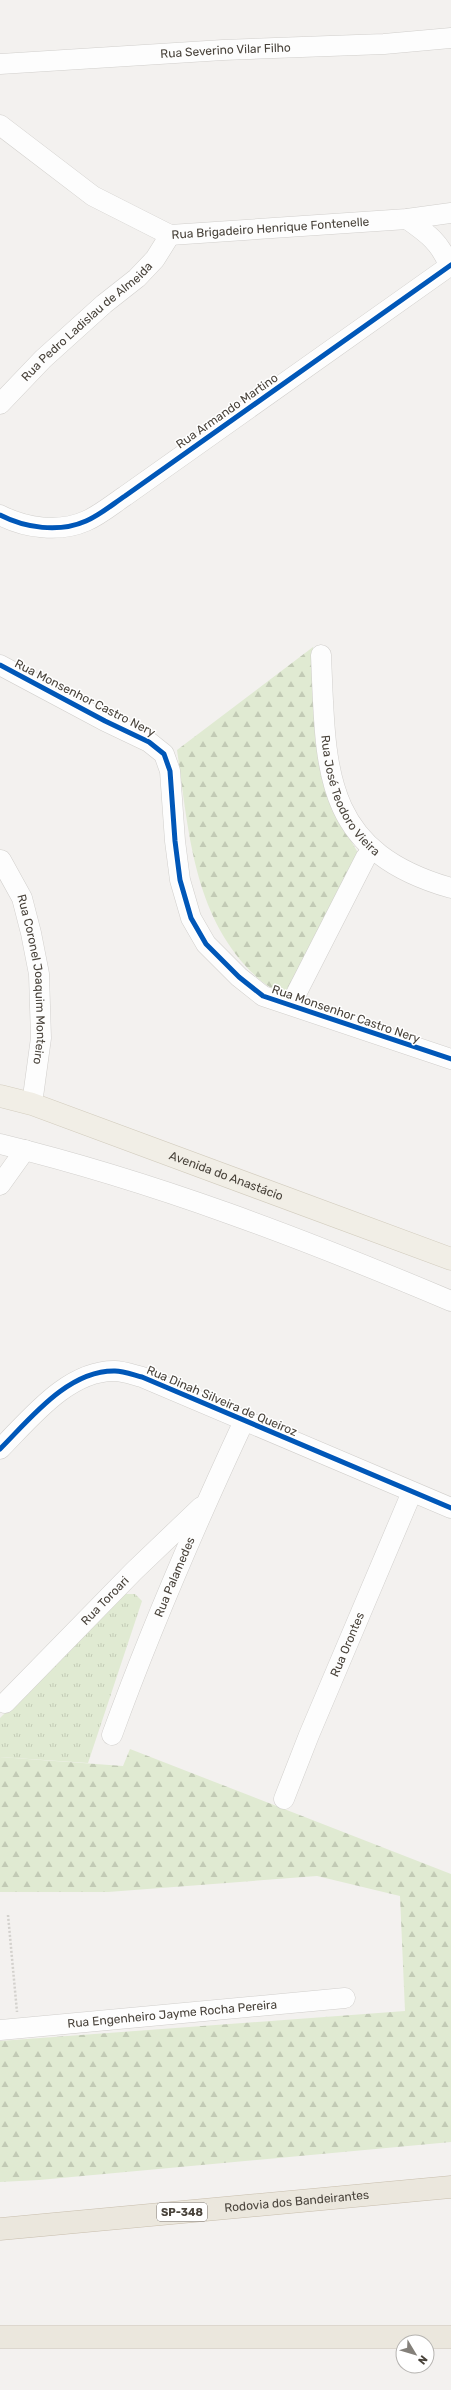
<svg xmlns="http://www.w3.org/2000/svg" width="451" height="2390" font-family="Rubik,sans-serif">
	<style>
		.grass { fill: url(#grass-tufts) }
		.forest { fill: url(#forest-firs) }
		.lines { fill: none; stroke-linecap: round; stroke-linejoin: round }
		.minor-casing { stroke: #d1cfcc; stroke-width: 21 }
		.major-casing { stroke: #d3cdbf; stroke-width: 23 }
		.highway-casing { stroke: #c8bead; stroke-width: 23 }
		.path { stroke: #d3d1cd; stroke-width: 2.5; stroke-dasharray: 2 2; stroke-linecap: butt }
		.minor { stroke: #fdfdfd; stroke-width: 20 }
		.major { stroke: #f1eee6; stroke-width: 22 }
		.highway { stroke: #ebe7dd; stroke-width: 22 }
		.cycleway-casing { stroke: #fff; stroke-width: 8 }
		.cycleway { stroke: #0057b8; stroke-width: 5 }
		.labels { text-anchor: middle; stroke-width: 3; stroke-linejoin: round; paint-order: stroke }
		.shield { fill: #fff; stroke: #807b76; stroke-width: 1 }
		.shield-label { font-size: 11px; font-weight: bold; fill: #49433b }
		.street-label { font-size: 12px; fill: #49433b; stroke: #fff }
	</style>
	<defs>
		<pattern id="grass-tufts" width="24" height="20" patternUnits="userSpaceOnUse"><rect width="24" height="20" fill="#e0ead2"/><path d="M3 7l-1-3M5 7V3M7 7l1-3M15 17l-1-3M17 17v-4M19 17l1-3" fill="none" stroke="#c2cab5"/></pattern>
		<pattern id="forest-firs" width="22" height="20" patternUnits="userSpaceOnUse"><rect width="22" height="20" fill="#e0ead2"/><path d="M5 1l3.5 6h-7zM16 11l3.5 6h-7z" fill="#c2cab5"/></pattern>
	</defs>
	<rect width="100%" height="100%" fill="#f3f1ef"/>
	<!-- grass -->
	<path class="grass" d="M125,1594H135L142,1601L88,1763L0,1757V1718Z"/>
	<!-- forest -->
	<path class="forest" d="M313,647L332,807L358,853L289,997C280,992 268,987 260,980C193,921 189,832 177,750Z
		M130,1749L451,1874V2142L39,2180L0,2182V2041L405,2011L400,1896L317,1876L108,1892H0V1757L123,1766Z"/>
	<g class="lines">
		<defs>
			<g id="minor">
				<path id="s1" d="M0,64L223,50L384,44L451,38"/>
				<path id="s2" d="M0,125L93,196L170,235L407,219L451,213"/>
				<path d="M407,219C427,233 441,243 449,266"/>
				<path id="s3" d="M0,404L43,359L104,304L137,278L155,259L170,235"/>
				<path d="M0,515C25,528 59,533 86,521C100,515 113,504 125,496L451,265"/>
				<path id="s4" d="M321,655C326,769 321,851 451,888"/>
				<path d="M0,665L105,721L149,742L164,754L170,771L175,841L180,880L191,918L206,944L239,977L263,996L451,1059"/>
				<path id="s5" d="M1,860L22,898L31,933L39,974L41,1038L32,1104"/>
				<path d="M294,998L366,857"/>
				<path d="M0,1144C156,1182 304,1239 451,1301"/>
				<path d="M0,1185L25,1150"/>
				<path d="M0,1449C30,1419 68,1370 115,1371C123,1371 134,1375 142,1377L451,1508"/>
				<path id="s6" d="M5,1703L134,1571L201,1507"/>
				<path id="s7" d="M112,1735C151,1628 196,1524 244,1421"/>
				<path id="s8" d="M284,1799L309,1735L412,1492"/>
				<path id="s9" d="M0,2030L345,1998"/>
			</g>
			<g id="major">
				<path id="s10" d="M0,1096L32,1104L451,1259"/>
			</g>
			<g id="highway">
				<path id="s11" d="M0,2229L451,2187"/>
				<path d="M0,2337H451"/>
			</g>
		</defs>
		<!-- minor casing -->
		<use href="#minor" class="minor-casing"/>
		<!-- major casing -->
		<use href="#major" class="major-casing"/>
		<!-- highway casing -->
		<use href="#highway" class="highway-casing"/>
		<!-- path -->
		<path class="path" d="M8,1915L17,2012"/>
		<!-- minor -->
		<use href="#minor" class="minor"/>
		<!-- major -->
		<use href="#major" class="major"/>
		<!-- highway -->
		<use href="#highway" class="highway"/>
		<defs>
			<path id="cycleway" d="M0,515C25,528 59,533 86,521C100,515 113,504 125,496L451,265
				M0,665L105,721L149,742L164,754L170,771L175,841L180,880L191,918L206,944L239,977L263,996L451,1059
				M0,1449C30,1419 68,1370 115,1371C123,1371 134,1375 142,1377L451,1508"/>
		</defs>
		<!-- cycleway casing -->
		<use href="#cycleway" class="cycleway-casing"/>
		<!-- cycleway -->
		<use href="#cycleway" class="cycleway"/>
	</g>
	<g class="labels">
		<!-- shield labels -->
		<rect class="shield" x="157" y="2203" width="50" height="18" rx="3"/>
		<g class="shield-label">
			<text x="182" y="2216">SP-348</text>
		</g>
		<!-- street labels -->
		<g class="street-label">
			<text dy="4" stroke="none"><textPath href="#s1" startOffset="226">Rua Severino Vilar Filho</textPath></text>
			<text dy="4" stroke="none"><textPath href="#s2" startOffset="304">Rua Brigadeiro Henrique Fontenelle</textPath></text>
			<text dy="4" stroke="none"><textPath href="#s3" startOffset="120">Rua Pedro Ladislau de Almeida</textPath></text>
			<text transform="translate(227 411) rotate(-35)" y="4">Rua Armando Martino</text>
			<text transform="translate(85 698) rotate(27)" y="4">Rua Monsenhor Castro Nery</text>
			<text dy="4" stroke="none"><textPath href="#s4" startOffset="147">Rua José Teodoro Vieira</textPath></text>
			<text dy="4" stroke="none"><textPath href="#s5" startOffset="126">Rua Coronel Joaquim Monteiro</textPath></text>
			<text transform="translate(346 1014) rotate(19)" y="4">Rua Monsenhor Castro Nery</text>
			<text dy="4" stroke="none"><textPath href="#s10" startOffset="240">Avenida do Anastácio</textPath></text>
			<text transform="translate(222 1401) rotate(23)" y="4">Rua Dinah Silveira de Queiroz</text>
			<text dy="4" stroke="none"><textPath href="#s7" startOffset="170">Rua Palamedes</textPath></text>
			<text dy="4" stroke="none"><textPath href="#s6" startOffset="143">Rua Toroari</textPath></text>
			<text dy="4" stroke="none"><textPath href="#s8" startOffset="167">Rua Orontes</textPath></text>
			<text dy="4" stroke="none"><textPath href="#s9" startOffset="173">Rua Engenheiro Jayme Rocha Pereira</textPath></text>
			<text dy="4" stroke="none"><textPath href="#s11" startOffset="298">Rodovia dos Bandeirantes</textPath></text>
		</g>
	</g>
	<!-- north arrow -->
	<g transform="translate(415 2354) rotate(128)"><circle r="19" fill="#ffffff" stroke="#b6b4b1"/>
	<path d="M0-3L7 15L0 10L-7 15Z" fill="#84807a"/>
	<text y="-6" font-size="11" font-weight="bold" text-anchor="middle" fill="#49433b">N</text>
	</g>
</svg>
